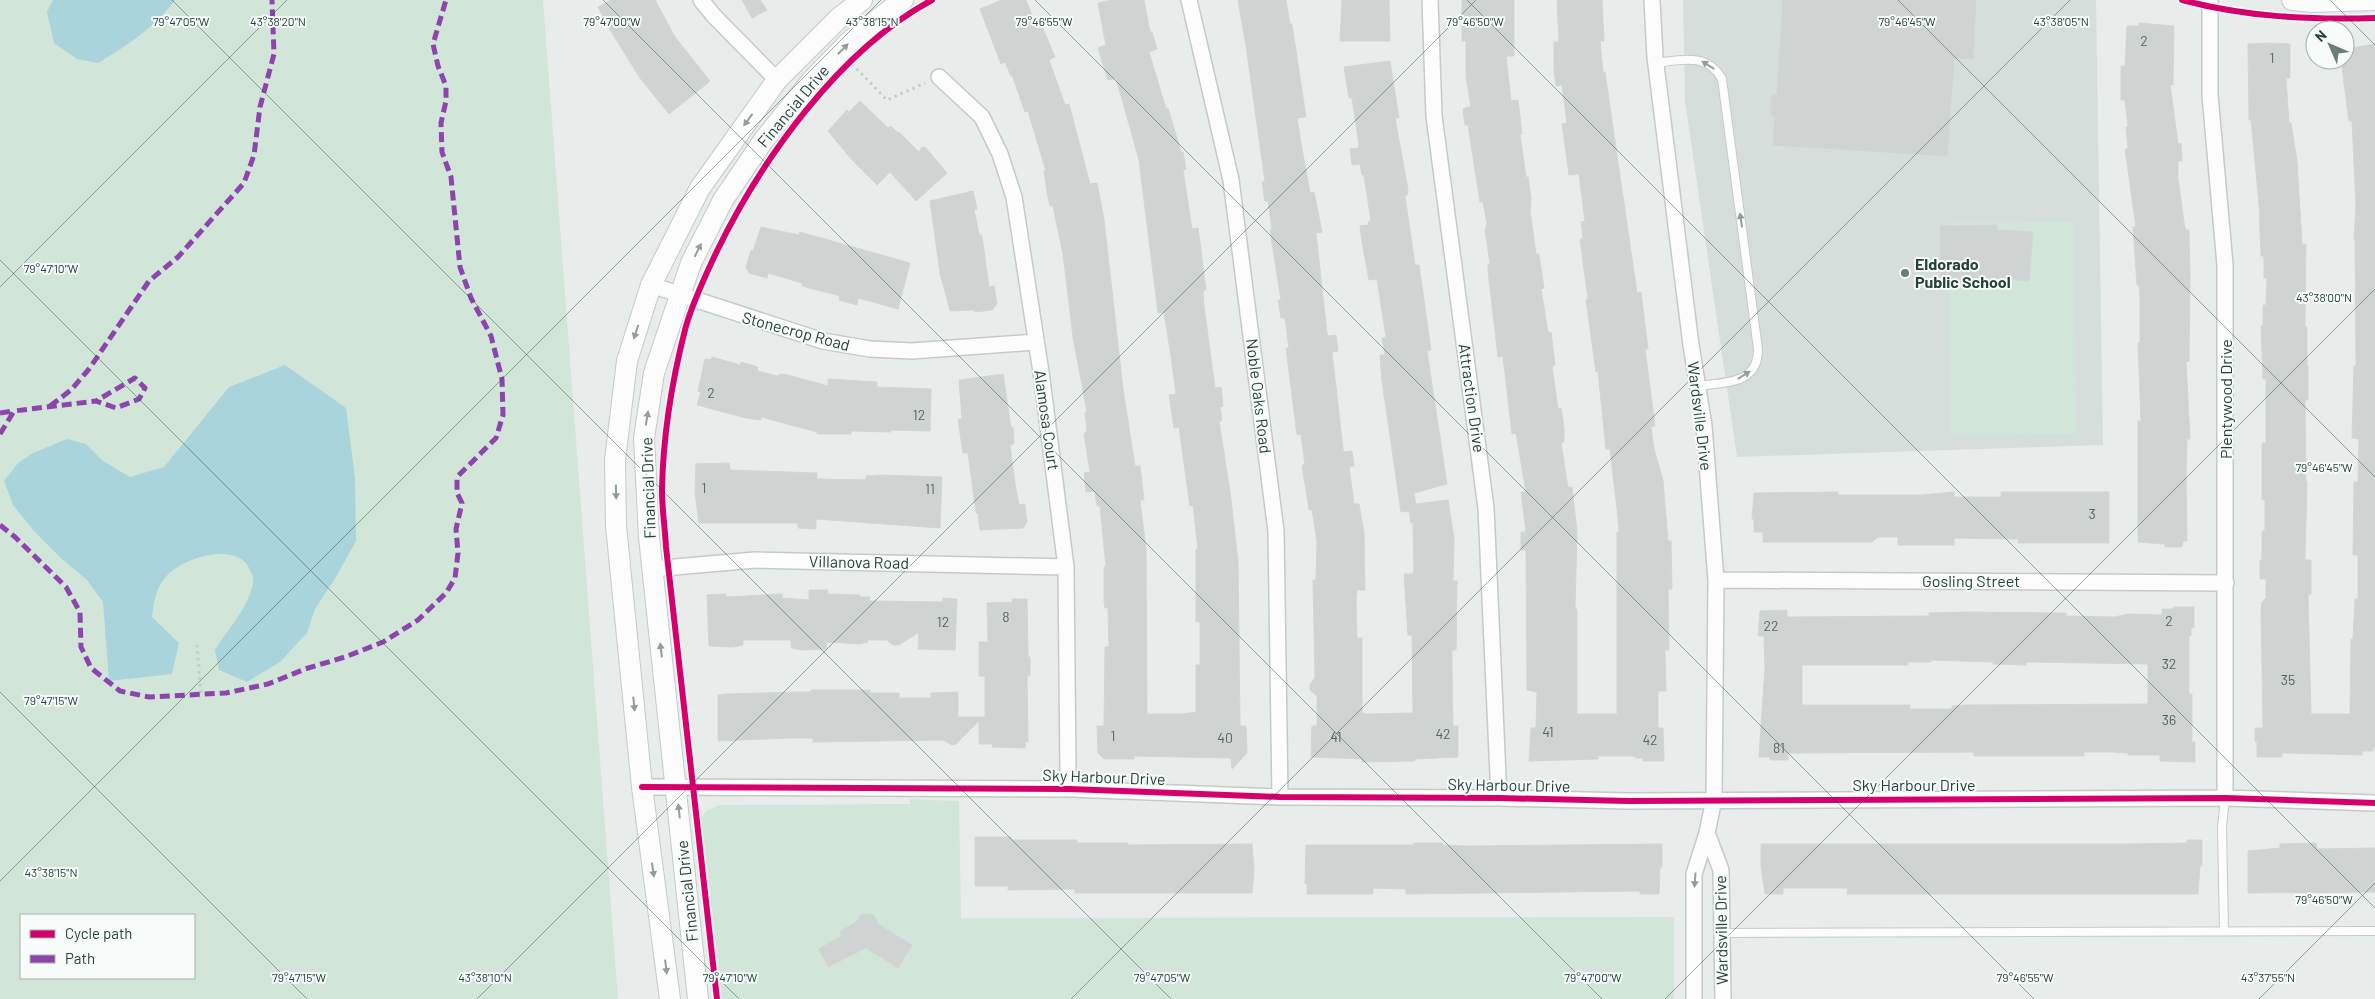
<svg xmlns="http://www.w3.org/2000/svg" width="2375" height="999" font-family="Barlow,sans-serif">
	<style>
		.built { fill: #d6dedb }
		.green { fill: #d1e6d8; fill-rule: evenodd }
		.water { fill: #a9d4db }
		.building { fill: #cfd4d2; stroke: #d1d6d4; fill-rule: evenodd }
		.lines { fill: none; stroke-linecap: round; stroke-linejoin: round }
		.lane-casing { stroke: #c5cac8; stroke-width: 10 }
		.street-casing { stroke: #c5cac8; stroke-width: 18 }
		.secondary-casing { stroke: #c3cbc8; stroke-width: 22 }
		.path { stroke: #c3ccca; stroke-width: 3; stroke-dasharray: 2.5 4; stroke-linecap: butt }
		.lane { stroke: #fcfcfc; stroke-width: 8 }
		.street { stroke: #fcfcfc; stroke-width: 15 }
		.secondary { stroke: #fcfcfc; stroke-width: 20 }
		.quiet { stroke: #8e44ad; stroke-width: 5; stroke-dasharray: 10 5; stroke-linecap: butt }
		.cycleway-casing { stroke: #f7fbf9; stroke-width: 9 }
		.cycleway { stroke: #d6006c; stroke-width: 6 }
		.oneway { fill: #909f9b }
		.ticks { fill: none; stroke: #24423a; stroke-width: 1; stroke-opacity: 0.45 }
		.poi-dot { fill: #697e78; stroke: #f7fbf9; stroke-width: 2 }
		.labels { text-anchor: middle; stroke-width: 4; stroke-linejoin: round; paint-order: stroke }
		.number-label { font-size: 14px; fill: #506761 }
		.street-label { font-size: 16px; fill: #24423a; stroke: #f7fbf9 }
		.poi-label { font-size: 16px; font-weight: bold; fill: #24423a; stroke: #f7fbf9; text-anchor: start }
		.ticks-label { font-size: 12px; text-anchor: middle; fill: #24423a; stroke: #f7fbf9; stroke-width: 4; stroke-linejoin: round; paint-order: stroke }
	</style>
	<rect width="100%" height="100%" fill="#e8edeb"/>
	<!-- built -->
	<path class="built" d="M1683,0H2096L2103,445L1737,457L1685,101Z"/>
	<!-- green -->
	<path class="green" d="M0,0H543L618,999H0ZM21,915H194V978H21Z
		M2074,222L2076,434L1951,435L1949,223Z
		M910,799L959,801L961,918L1674,917V999H722L701,818L706,811L720,805L910,804Z"/>
	<!-- water -->
	<path class="water" d="M53,0H175C154,28 128,45 98,63L77,59L54,43L47,12Z
		M285,365L346,408L355,478L356,541L336,577L315,609L307,633L280,662L247,682L219,670L215,650C228,628 250,607 253,581C254,577 252,574 250,570C238,540 180,558 165,578C155,589 154,603 152,617L179,643L172,674L109,681L103,602L87,580L63,560L34,531L13,505L4,481L18,463L33,453L67,439L86,444L103,461L130,477L164,467L229,387Z"/>
	<!-- building -->
	<path class="building" d="M611,0H655L675,37L710,81L708,83L669,114L640,78L607,25L598,7Z
		M742,0H760L767,10L752,18Z
		M1002,0H1026L1037,28L1042,26L1055,57L1049,60L1065,105L1069,104L1090,184L1097,183L1104,219L1123,389L1135,466H1140L1144,500H1140L1146,549L1147,714H1182L1196,712V665H1200V622H1196V549H1198L1193,505L1190,506L1179,427L1174,428L1169,395L1176,394L1171,356L1164,312L1158,313L1139,160L1116,78L1108,80L1098,48L1106,45L1098,3L1111,0H1144L1150,32H1152L1157,49L1149,52L1166,109L1168,108L1181,152H1183L1186,169L1183,170L1192,229L1198,228L1201,250L1206,290H1203L1204,306L1215,388L1221,387L1223,406L1220,407L1222,421H1219L1231,499L1238,561L1240,726H1246L1247,753L1232,769L1231,758L1134,756V759H1104L1098,753L1097,726H1104L1105,647H1109L1108,608H1105L1104,601V567H1106L1100,506H1097L1095,491L1086,492L1084,473L1090,472L1084,434L1087,431L1085,412H1087L1073,337L1063,254L1053,206H1050L1047,192L1044,171H1046L1028,111L1025,112L1012,75L1011,76L1005,62L1001,64L980,9Z
		M1238,0H1286L1290,24H1292L1306,117L1297,118L1301,143L1310,193L1314,192L1322,232L1316,233L1327,333L1328,336L1336,335L1338,351L1332,352L1343,449L1344,452L1352,451L1354,466L1349,467L1354,504H1359L1364,533L1365,590H1357L1356,601L1357,638H1362V713L1366,714L1413,713L1412,635H1408L1404,574H1412L1414,571L1413,522L1411,523L1409,511L1401,512L1382,381L1380,355H1385L1382,338L1386,337L1377,279L1369,280L1362,242L1360,226L1369,225L1368,222L1371,221L1364,175H1362L1360,164L1352,165L1350,149L1358,148L1359,145L1352,98H1349L1344,67L1390,61L1399,118H1395L1408,190L1407,195L1405,196L1415,265H1419L1423,293L1431,350L1427,351L1447,484L1414,493L1416,504L1448,500L1454,538L1453,581H1457L1456,650H1452V666L1453,726H1458V757L1415,759V761L1362,762V759L1311,757L1312,726H1317V696L1310,690V684L1315,678L1313,580H1316L1317,541L1312,510H1309L1302,465H1305L1301,434L1297,435L1286,348H1289L1285,318H1281L1278,300H1281L1270,230H1272L1268,201H1265L1262,182L1265,181L1246,46Z
		M1342,0H1389L1390,41H1340Z
		M1462,0H1514V56H1506L1511,101L1518,100L1522,134H1520L1526,177H1528L1531,198L1530,211L1536,254H1539L1544,288L1541,289L1548,332H1551L1555,365L1552,366L1558,409L1561,408L1564,428V442L1561,443L1568,488L1572,487L1577,531L1575,609H1577V714H1617V532H1619L1617,509L1610,449H1606L1598,371L1596,372L1586,300L1588,299L1580,239H1583L1581,222L1585,221L1579,174L1569,175L1562,124L1567,123L1562,85L1556,86L1554,70V42H1559L1557,0H1602L1604,41H1600L1603,72H1605L1637,293L1641,292L1648,349H1645L1655,426L1651,427L1654,449L1663,480L1668,541H1671L1672,589H1668L1669,650H1665L1666,691H1658V728H1663L1664,761H1643V758H1636L1635,756H1598V759L1529,761L1531,728H1536L1537,692L1527,690L1526,550H1521V532H1526L1521,492H1526L1516,433L1512,434L1503,356L1498,357L1488,271V264H1490L1485,230L1487,223L1483,202H1480L1468,125H1465L1463,109L1471,106L1466,77V41H1462Z
		M1783,0H1976L1973,59L1954,58L1947,156L1773,145L1775,116L1771,115L1772,95H1777Z
		M2139,23L2174,26L2173,85L2170,84L2178,144L2181,143L2182,161H2178V178L2184,223L2186,230H2189L2190,276L2189,361L2186,362L2190,439H2187L2186,470L2187,541H2183L2182,547H2165V544L2138,542V421H2141L2138,343H2140V299L2139,285H2137L2133,227H2136L2125,149H2128L2126,127L2128,126L2125,100H2121V66H2125L2127,26H2139Z
		M2270,43L2290,44V78H2286L2289,123H2291L2297,161L2302,244H2306L2305,327H2307V366H2308V400H2305L2306,482H2307L2305,560H2311V594H2308L2311,714H2350L2351,639H2353L2355,599H2358V555H2353L2354,482H2358L2359,439L2352,438L2354,366H2356L2355,239H2354L2356,206L2352,121H2349L2341,60H2345V49L2375,44V744L2373,751H2362V755L2282,753V757H2257V742H2255V728H2263L2261,609L2262,602L2266,598V579H2260V560H2262V531H2265V500H2262V443H2266V379H2263L2261,326H2263V305H2266L2267,278H2264V256H2261L2259,204L2251,120H2249L2248,44Z
		M860,101L888,128L891,126L898,133L899,132L919,152L922,147H925L947,173L916,201L890,172L877,185L853,161L828,131L847,110L849,112Z
		M973,191L977,209L974,210L979,234L982,236L989,287L994,286L997,304L992,310L975,312V310L950,311L940,273L930,201Z
		M1997,225V230L2033,232L2029,281L1997,278V282L1941,283L1940,226Z
		M761,227L799,235L800,232L910,263L898,309L858,298L857,305L839,300L840,296L802,286V283L768,273L767,278L749,273L746,267L751,250L753,251Z
		M712,357L740,365L741,362L758,367L757,371L777,376L781,374L788,375L828,386V379L877,382V387L931,389L930,431L891,430V432L851,431V434H817V432L761,417V420L746,418L697,405L701,392L698,391L705,359L711,360Z
		M1003,374L1011,428L1013,427L1014,443L1010,446L1016,490L1019,505L1025,504L1027,522L1023,528L980,530L978,513H976L968,453H963L958,419H962L959,380Z
		M729,463L730,470L817,473V479L866,480V476L880,475L942,477L940,528L816,519V529L798,528V523H699L695,493L696,464Z
		M1838,492V495H1921L1954,492V497H2001V492H2109V543H2018V539L1954,538V545H1898V537H1878L1872,542H1763V532H1754V519H1752L1754,493Z
		M809,590H828V594L860,595V597H870L869,601L943,602V598L957,599L955,650L918,649L919,632L899,645H893L887,640H868V642L860,644L827,642L826,649L802,650L791,648V640H743V645L732,647L709,646L707,595L726,594V597L782,594V598L809,600Z
		M1012,599H1027L1028,657H1030V676H1027L1028,742H1025V748L992,747L993,744H979V721L956,744L952,745L943,740L813,742V738H790L718,741V695L725,694L797,692H811V690H870V693H899V698H931V693L958,692V717H985V676H979V642H988L987,603L1013,602Z
		M2173,607H2194V628H2191V636H2189V694H2192V742H2195V762L2160,761V755H2128V753L2114,752H2084V756H1974V752L1788,753V760H1770V757H1759L1765,667L1764,636H1758L1760,611L1787,610V617L1929,616V613L1968,612L2066,613V616L2115,617L2128,614L2162,615V609H2174ZM1931,660L1993,662V664L2026,665V662L2148,664V704L1966,705L1952,706V709H1910V705H1802V665H1908V662H1931Z
		M975,837H1011V840H1077V843H1128V845L1252,844L1254,869L1252,893H1075V889L1008,890V886H975Z
		M2187,840H2202V866L2200,865L2198,894H1847L1848,888H1783V894H1765L1761,867V844H2131L2187,843Z
		M1414,843H1443V845L1466,846L1662,844V867H1660L1659,894H1640V891L1406,894V889L1373,888V894H1307V884H1305L1306,845H1414Z
		M2316,843L2317,849L2375,848V892L2248,893V851L2280,848V844Z
		M861,914L874,915L879,925L912,945L898,968L866,948L828,967L819,949L842,936L840,931L855,923Z"/>
	<g class="lines">
		<defs>
			<path id="lane" d="M1655,63C1681,60 1707,52 1722,79L1758,349C1758,385 1725,382 1698,386
				M2224,931L2222,827L2225,798
				M1722,933L2375,931"/>
			<path id="street" d="M701,0L714,16L777,80
				M1189,0L1231,180L1276,531L1280,797
				M1430,0L1434,116L1486,508L1499,798
				M1652,0L1655,57L1691,345L1704,426L1716,580L1714,799L1707,833L1694,874V999
				M2210,0V95L2225,265V798
				M939,77L982,117L1000,154L1014,197L1041,372L1066,567L1068,772L1070,789
				M651,285L823,341L870,349L912,351L1036,342
				M652,569L755,560L1066,567
				M1716,580L2226,583
				M642,787L1070,789L1280,797L1499,798L1628,801L2225,798L2375,803
				M1707,833L1721,870L1723,999"/>
			<path id="secondary" d="M2292,0L2313,2L2374,0
				M670,999L642,787L616,526L615,460L627,361L651,285L700,188L777,80L839,18L862,0
				M698,999L649,537L644,438L654,373L691,263L723,200L763,141L812,80L849,42L903,0"/>
		</defs>
		<!-- lane casing -->
		<use href="#lane" class="lane-casing"/>
		<!-- street casing -->
		<use href="#street" class="street-casing"/>
		<!-- secondary casing -->
		<use href="#secondary" class="secondary-casing"/>
		<!-- path -->
		<path class="path" d="M852,64L887,100L925,83
			M197,645L201,694"/>
		<!-- lane -->
		<use href="#lane" class="lane"/>
		<!-- street -->
		<use href="#street" class="street"/>
		<!-- secondary -->
		<use href="#secondary" class="secondary"/>
		<!-- quiet -->
		<path class="quiet" d="M50,406L71,390L89,369L149,281L178,257L244,183L254,155L260,107L274,54L272,0
			M0,413L14,411
			M0,434L14,411L96,401L116,408L139,399L145,388L135,378L96,401
			M0,525L15,537L66,587L80,612L81,647L91,668L120,691L149,697L226,693L268,684L305,669L345,657L383,642L418,620L446,593L455,578L458,553L456,529L462,503L457,493V477L496,438L503,415L502,379L491,336L471,298L460,267L451,177L442,152L441,123L446,101V86L438,66L433,44L446,0"/>
		<defs>
			<path id="cycleway" d="M2182,0C2246,17 2310,20 2375,18
				M642,787L1070,789L1280,797L1499,798L1628,801L2225,798L2375,803
				M717,999L666,547C665,528 662,509 662,490C663,437 672,381 685,330C692,303 705,277 716,253C761,160 839,50 932,0"/>
		</defs>
		<!-- cycleway casing -->
		<use href="#cycleway" class="cycleway-casing"/>
		<!-- cycleway -->
		<use href="#cycleway" class="cycleway"/>
	</g>
	<!-- one-way arrows -->
	<defs><path id="oneway-solid" d="M-6-.8H1V-3.2L6.5 0L1 3.2V.8H-6Z" transform="scale(1.25)"/></defs>
	<g class="oneway">
		<use href="#oneway-solid" transform="translate(843 49) rotate(-45)"/>
		<use href="#oneway-solid" transform="translate(1708 65) rotate(-148)"/>
		<use href="#oneway-solid" transform="translate(748 120) rotate(126)"/>
		<use href="#oneway-solid" transform="translate(1741 220) rotate(-98)"/>
		<use href="#oneway-solid" transform="translate(698 250) rotate(-64)"/>
		<use href="#oneway-solid" transform="translate(636 332) rotate(108)"/>
		<use href="#oneway-solid" transform="translate(1744 375) rotate(-32)"/>
		<use href="#oneway-solid" transform="translate(647 418) rotate(-81)"/>
		<use href="#oneway-solid" transform="translate(616 492) rotate(89)"/>
		<use href="#oneway-solid" transform="translate(661 650) rotate(-97)"/>
		<use href="#oneway-solid" transform="translate(634 704) rotate(84)"/>
		<use href="#oneway-solid" transform="translate(679 811) rotate(-96)"/>
		<use href="#oneway-solid" transform="translate(653 870) rotate(82)"/>
		<use href="#oneway-solid" transform="translate(1695 880) rotate(94)"/>
		<use href="#oneway-solid" transform="translate(666 967) rotate(83)"/>
	</g>
	<!-- ticks -->
	<path class="ticks" d="M172,0L1171,999M603,0L1602,999M1035,0L2034,999M1467,0L2375,908M1898,0L2375,477M2330,0L2375,45M0,260L739,999M0,287L287,0M0,692L307,999M0,881L881,0M477,999L1476,0M1071,999L2070,0M1665,999L2375,289M2259,999L2375,883"/>
	<!-- markers -->
	<circle class="poi-dot" cx="1905" cy="273" r="5"/>
	<g class="labels">
		<!-- number labels -->
		<g class="number-label">
			<text x="2144" y="46">2</text>
			<text x="2272" y="63">1</text>
			<text x="711" y="398">2</text>
			<text x="919" y="420">12</text>
			<text x="704" y="493">1</text>
			<text x="930" y="494">11</text>
			<text x="2092" y="519">3</text>
			<text x="1006" y="622">8</text>
			<text x="2169" y="626">2</text>
			<text x="943" y="627">12</text>
			<text x="1771" y="631">22</text>
			<text x="2169" y="669">32</text>
			<text x="2288" y="685">35</text>
			<text x="2169" y="725">36</text>
			<text x="1548" y="737">41</text>
			<text x="1443" y="739">42</text>
			<text x="1113" y="741">1</text>
			<text x="1336" y="742">41</text>
			<text x="1225" y="743">40</text>
			<text x="1650" y="745">42</text>
			<text x="1779" y="753">81</text>
		</g>
		<!-- street labels -->
		<g class="street-label">
			<text transform="translate(793 106) rotate(-50)" y="6">Financial Drive</text>
			<text transform="translate(796 331) rotate(15)" y="6">Stonecrop Road</text>
			<text transform="translate(1259 396) rotate(83)" y="6">Noble Oaks Road</text>
			<text transform="translate(1472 398) rotate(82)" y="6">Attraction Drive</text>
			<text transform="translate(2226 399) rotate(-90)" y="6">Plentywood Drive</text>
			<text transform="translate(1700 416) rotate(83)" y="6">Wardsville Drive</text>
			<text transform="translate(1047 420) rotate(82)" y="6">Alamosa Court</text>
			<text transform="translate(648 488) rotate(-92)" y="6">Financial Drive</text>
			<text transform="translate(859 562) rotate(1)" y="6">Villanova Road</text>
			<text x="1971" y="587">Gosling Street</text>
			<text transform="translate(1104 777) rotate(2)" y="6">Sky Harbour Drive</text>
			<text transform="translate(1509 785) rotate(1)" y="6">Sky Harbour Drive</text>
			<text x="1914" y="791">Sky Harbour Drive</text>
			<text transform="translate(687 891) rotate(-96)" y="6">Financial Drive</text>
			<text transform="translate(1721 930) rotate(-91)" y="6">Wardsville Drive</text>
		</g>
		<!-- poi labels -->
		<g class="poi-label">
			<text x="1915" y="270">Eldorado<tspan x="1915" dy="18">Public School</tspan></text>
		</g>
	</g>
	<g class="ticks-label">
		<text x="181" y="26">79°47'05"W</text>
		<text x="1475" y="26">79°46'50"W</text>
		<text x="278" y="26">43°38'20"N</text>
		<text x="612" y="26">79°47'00"W</text>
		<text x="872" y="26">43°38'15"N</text>
		<text x="1044" y="26">79°46'55"W</text>
		<text x="1907" y="26">79°46'45"W</text>
		<text x="2061" y="26">43°38'05"N</text>
		<text x="51" y="273">79°47'10"W</text>
		<text x="2324" y="302">43°38'00"N</text>
		<text x="2324" y="472">79°46'45"W</text>
		<text x="51" y="705">79°47'15"W</text>
		<text x="51" y="877">43°38'15"N</text>
		<text x="2324" y="904">79°46'50"W</text>
		<text x="485" y="982">43°38'10"N</text>
		<text x="2268" y="982">43°37'55"N</text>
		<text x="299" y="982">79°47'15"W</text>
		<text x="730" y="982">79°47'10"W</text>
		<text x="1162" y="982">79°47'05"W</text>
		<text x="1593" y="982">79°47'00"W</text>
		<text x="2025" y="982">79°46'55"W</text>
	</g>
	<!-- legend -->
	<rect x="20" y="914" width="175" height="65" fill="#f7fbf9" stroke="#a3b1ad"/>
	<rect x="30" y="930" width="25" height="8" fill="#d6006c" stroke="#a3b1ad"/>
	<text x="65" y="939" font-size="15" fill="#24423a">Cycle path</text>
	<rect x="30" y="955" width="25" height="8" fill="#8e44ad" stroke="#a3b1ad"/>
	<text x="65" y="964" font-size="15" fill="#24423a">Path</text>
	<!-- north arrow -->
	<g transform="translate(2330 45) rotate(315)"><circle r="24" fill="#f7fbf9" stroke="#a3b1ad"/>
	<path d="M0-4L9 19L0 12L-9 19Z" fill="#697e78"/>
	<text y="-8" font-size="14" font-weight="bold" text-anchor="middle" fill="#24423a">N</text>
	</g>
</svg>
